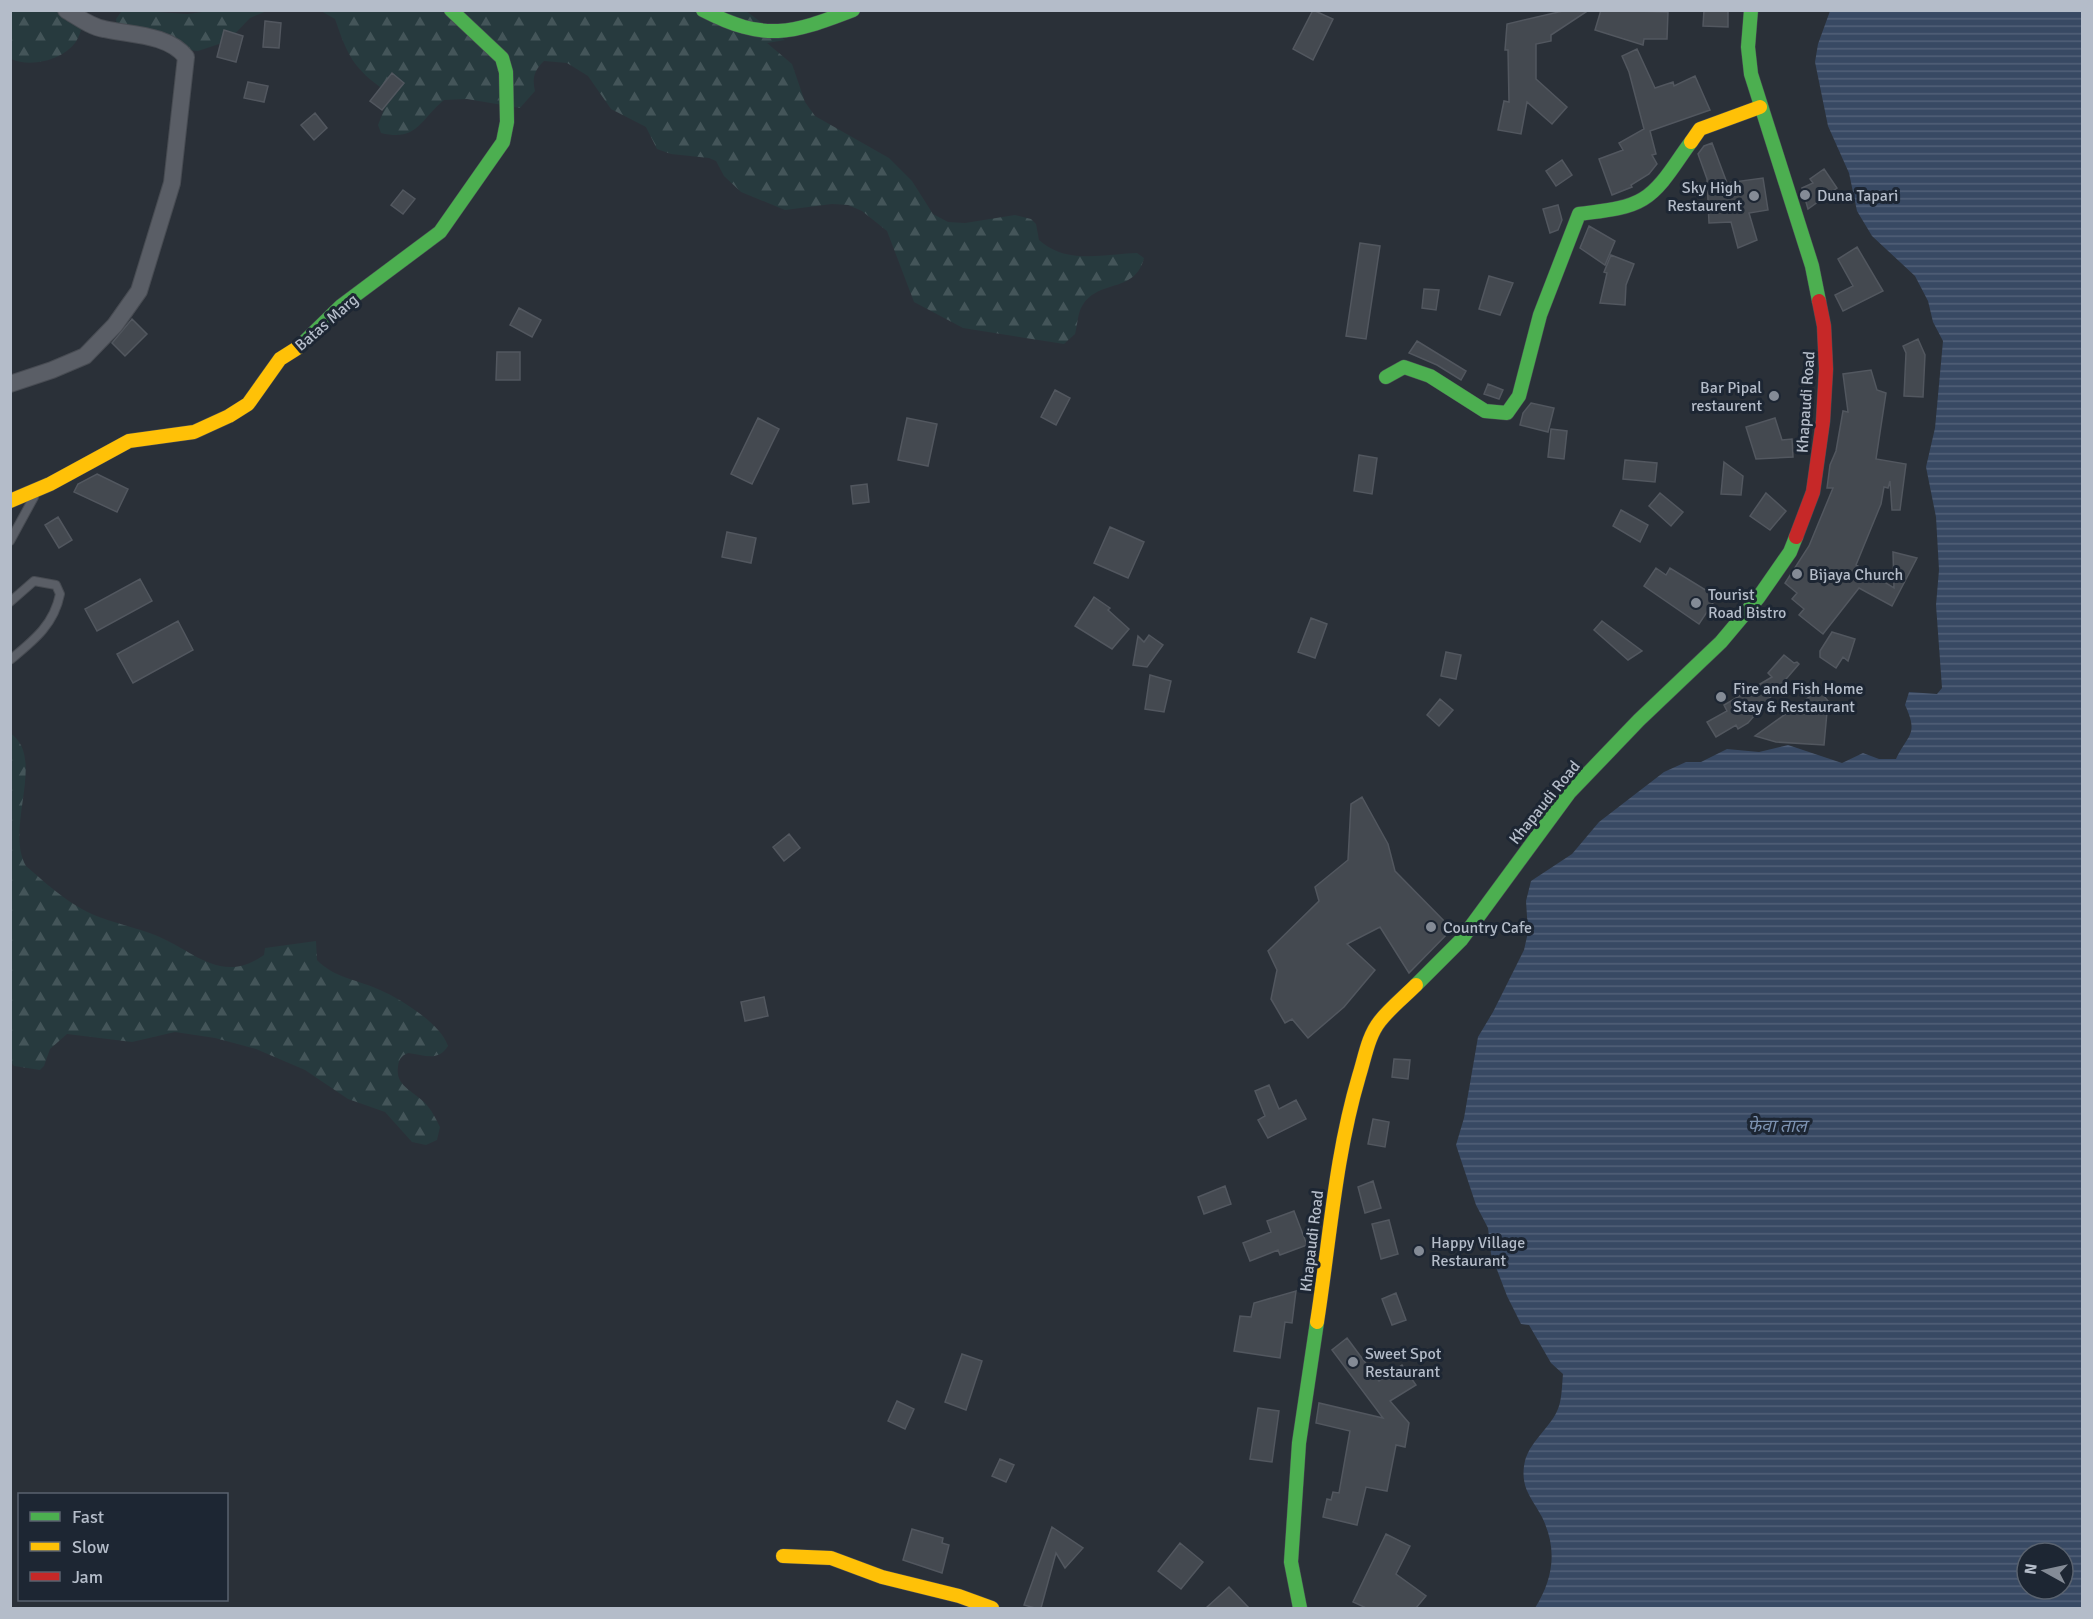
<svg xmlns="http://www.w3.org/2000/svg" width="2093" height="1619" font-family="Signika,'Noto Sans Devanagari',sans-serif">
	<style>
		.forest { fill: url(#forest-firs) }
		.water { fill: url(#water-rules); fill-rule: evenodd }
		.building { fill: #444950; stroke: #52575f; stroke-width: 1.5 }
		.lines { fill: none; stroke-linecap: round; stroke-linejoin: round }
		.lane-casing { stroke: #484c53; stroke-width: 10 }
		.street-casing { stroke: #484c53; stroke-width: 18 }
		.fast-casing { stroke: #484c53; stroke-width: 15 }
		.slow-casing { stroke: #484c53; stroke-width: 15 }
		.jam-casing { stroke: #484c53; stroke-width: 15 }
		.lane { stroke: #5a5e66; stroke-width: 8 }
		.street { stroke: #5a5e66; stroke-width: 16 }
		.fast { stroke: #4caf50; stroke-width: 14 }
		.slow { stroke: #ffc107; stroke-width: 14 }
		.jam { stroke: #c62828; stroke-width: 14 }
		.poi-dot { fill: #848b96; stroke: #1d2633; stroke-width: 2 }
		.labels { text-anchor: middle; stroke-width: 6; stroke-linejoin: round; paint-order: stroke }
		.poi-label { font-size: 16px; fill: #b4bcc9; stroke: #1d2633; text-anchor: start }
		.street-label { font-size: 16px; fill: #b4bcc9; stroke: #1d2633 }
		.water-label { font-size: 18px; font-style: italic; fill: #7c92b1; stroke: #1d2633 }
	</style>
	<defs>
		<pattern id="forest-firs" width="22" height="20" patternUnits="userSpaceOnUse" patternTransform="scale(1.5)"><rect width="22" height="20" fill="#273a3e"/><path d="M5 1l3.5 6h-7zM16 11l3.5 6h-7z" fill="#445559"/></pattern>
		<pattern id="water-rules" width="6" height="5" patternUnits="userSpaceOnUse" patternTransform="scale(1.5)"><rect width="6" height="5" fill="#384963"/><path d="M0 2.5h6" fill="none" stroke="#526178"/></pattern>
	</defs>
	<rect width="100%" height="100%" fill="#2a3038"/>
	<!-- forest -->
	<path class="forest" d="M127,10L187,14L218,10L267,11L250,18L228,41L198,51L174,49L117,27L116,19L121,12Z
		M11,11H85C84,19 82,30 78,38C67,60 31,68 11,59Z
		M321,11H746L785,40L767,43L792,64L805,102L815,116L889,158L912,181L933,214L948,222L965,223L1015,215L1031,219L1036,224L1039,240C1067,265 1102,254 1137,253L1144,258C1135,293 1102,279 1084,303C1077,312 1078,324 1075,334L1064,344L963,328L914,302L887,231L862,211L848,205L832,204L785,210L741,192L724,176L716,161L709,158L671,154L657,149L646,127L611,109L588,76L567,63L544,61C534,70 532,79 535,91L520,108L467,99L444,100C420,120 417,142 381,133L378,125L385,107L386,91C353,69 347,54 335,19Z
		M10,733C47,757 4,828 26,866C49,886 73,908 102,918C119,924 137,928 155,935C195,951 220,985 264,955L265,948L316,941L317,960C334,978 359,980 380,990C401,999 441,1024 448,1046C438,1062 425,1055 408,1053C401,1056 399,1059 398,1067C395,1086 414,1091 425,1103C431,1109 436,1119 440,1127L437,1140L426,1145L412,1142L385,1112L348,1099L305,1070L256,1049L215,1038L175,1032L132,1042L67,1034L50,1049L44,1066L40,1070L14,1066L10,1061Z"/>
	<!-- water -->
	<path class="water" d="M1830,11H2082V1608H1535C1553,1579 1558,1550 1542,1517C1532,1498 1521,1489 1524,1466C1527,1442 1552,1428 1559,1406C1562,1397 1562,1384 1563,1374L1551,1363L1529,1325L1521,1324L1507,1296L1491,1254L1488,1228L1476,1205L1456,1145L1464,1118L1478,1037L1493,1012L1524,950L1528,932L1526,901L1531,881L1572,854L1599,822L1664,772L1686,762H1701L1727,749L1759,752L1788,745L1842,763L1863,753L1879,759H1896C1908,734 1919,735 1905,705L1909,692L1937,694L1942,688L1936,605L1939,570L1936,517L1926,467L1935,428L1943,341L1933,322L1928,301L1915,276L1872,236L1857,211L1849,173L1828,126L1815,62L1818,44ZM2027,1553H2063V1589H2027Z"/>
	<!-- building -->
	<path class="building" d="M1313,10L1333,19L1313,60L1293,49Z
		M1567,10H1589L1551,35V41L1536,44V79L1567,107L1552,124L1527,102L1521,134L1498,130L1504,101L1509,102L1508,50H1505L1507,24Z
		M1601,10L1668,12L1667,39H1644L1643,45L1595,30Z
		M1704,10H1728V27L1703,26Z
		M265,21L281,23L279,48L263,47Z
		M224,30L243,36L236,62L217,57Z
		M1637,49L1655,88L1673,82L1674,86L1695,76L1710,110L1650,131L1656,154L1652,155L1657,164L1649,174L1631,185L1632,187L1612,195L1599,159L1623,150L1619,143L1644,129L1629,72L1622,56Z
		M392,73L404,83L382,110L370,101Z
		M248,82L268,86L264,102L244,98Z
		M315,113L327,128L314,140L301,125Z
		M1712,143L1727,183L1763,178L1768,210L1749,213L1757,240L1738,248L1731,222L1709,223L1707,179L1698,154L1704,146Z
		M1562,160L1572,175L1556,186L1546,171Z
		M1824,169L1837,188L1808,209L1802,188L1813,183L1810,179Z
		M403,190L415,199L403,214L391,205Z
		M1558,205L1562,220L1558,230L1550,233L1543,209Z
		M1589,226L1615,241L1605,265L1580,248Z
		M1360,243L1380,246L1366,339L1346,336Z
		M1857,247L1883,291L1843,311L1835,295L1853,286L1838,259Z
		M1611,255L1634,264L1626,285L1625,305L1600,303L1607,273L1604,272Z
		M1489,276L1513,283L1500,315L1479,309Z
		M1424,289L1439,290L1436,310L1422,308Z
		M519,308L541,320L532,337L510,325Z
		M132,319L147,334L125,356L112,343Z
		M1918,339L1925,355L1923,397L1904,396L1906,353L1903,346Z
		M1417,341L1466,371L1461,380L1437,365L1409,353Z
		M497,352H520V380H496Z
		M1871,370L1877,390L1886,393L1876,459L1906,464L1900,510H1892L1890,481L1888,488L1884,487L1881,504L1856,565L1894,588L1893,552L1917,558L1892,606L1859,588L1823,634L1799,615L1804,609L1792,599L1797,593L1785,583L1809,546L1833,488H1827L1830,465L1836,451L1843,411L1848,412L1843,374Z
		M1488,384L1503,390L1499,399L1484,394Z
		M1055,390L1070,398L1056,425L1041,417Z
		M1531,403L1554,408L1548,432L1520,425L1523,413Z
		M758,418L779,429L752,484L731,474Z
		M907,418L937,424L928,466L898,460Z
		M1775,418L1782,440L1792,439L1793,457L1756,459L1746,427Z
		M1551,429L1567,431L1564,459L1548,457Z
		M1359,455L1377,458L1372,494L1354,491Z
		M1625,460L1657,463L1655,482L1623,479Z
		M1724,462L1743,476L1741,495L1721,494Z
		M97,474L128,489L117,512L74,492L78,484Z
		M867,484L869,502L853,504L851,486Z
		M1660,493L1683,512L1671,526L1649,506Z
		M1766,493L1786,511L1770,530L1750,516Z
		M1621,510L1648,525L1640,542L1613,526Z
		M58,517L72,540L59,548L45,525Z
		M1110,527L1144,542L1128,578L1094,563Z
		M727,532L756,538L751,563L722,557Z
		M1656,568L1666,575L1670,568L1717,597L1699,624L1644,586Z
		M140,579L152,601L97,631L85,609Z
		M1094,597L1110,608L1108,610L1129,629L1112,649L1075,626Z
		M1311,618L1327,624L1315,658L1298,652Z
		M178,621L193,650L133,683L117,654Z
		M1602,621L1642,651L1628,660L1594,630Z
		M1832,632L1855,639L1848,661L1843,657L1836,668L1820,657V651Z
		M1149,635L1163,645L1147,667L1133,665L1138,636L1144,642Z
		M1446,652L1461,655L1456,679L1441,676Z
		M1784,655L1794,663L1797,662L1799,664L1748,723L1738,729L1736,725L1716,737L1707,722L1727,711L1724,705L1772,677L1768,673Z
		M1150,675L1171,681L1164,712L1145,709Z
		M1819,690L1828,701L1824,745L1776,742L1755,736Z
		M1440,699L1453,710L1439,726L1427,715Z
		M1362,797L1388,844L1395,871L1452,929L1409,973L1380,927L1347,944L1375,970L1344,1007L1308,1038L1292,1019L1285,1023L1271,999L1277,970L1268,951L1319,901L1315,887L1348,860L1351,804Z
		M789,834L800,848L784,861L773,847Z
		M764,997L768,1016L745,1021L741,1002Z
		M1394,1059L1410,1060L1408,1079L1392,1077Z
		M1269,1085L1279,1109L1296,1100L1306,1119L1268,1138L1258,1120L1265,1116L1255,1091Z
		M1373,1119L1389,1122L1385,1147L1368,1144Z
		M1373,1181L1381,1208L1365,1213L1358,1187Z
		M1225,1186L1231,1204L1204,1214L1198,1197Z
		M1294,1211L1307,1245L1280,1255L1278,1250L1250,1261L1243,1243L1271,1232L1267,1221Z
		M1389,1220L1398,1254L1381,1259L1372,1224Z
		M1296,1291L1292,1323L1285,1322L1280,1358L1234,1351L1240,1316L1251,1317L1254,1303Z
		M1396,1293L1406,1320L1392,1325L1382,1299Z
		M1347,1338L1379,1381L1402,1365L1416,1385L1390,1401L1409,1423L1405,1447L1396,1445L1387,1491L1366,1487L1357,1525L1323,1517L1327,1499L1331,1500L1333,1492L1339,1493L1350,1431L1316,1423L1319,1403L1383,1418L1332,1350Z
		M962,1354L982,1361L966,1410L945,1402Z
		M897,1401L914,1409L905,1429L888,1421Z
		M1258,1408L1279,1411L1272,1462L1250,1459Z
		M1000,1459L1014,1465L1006,1482L992,1476Z
		M1052,1527L1083,1548L1065,1568L1056,1553L1041,1608H1035L1024,1605Z
		M912,1529L943,1538L942,1543L949,1545L942,1573L903,1560Z
		M1386,1534L1410,1546L1396,1574L1426,1596L1416,1608H1366L1353,1602Z
		M1180,1543L1203,1562L1181,1589L1158,1571Z
		M1229,1587L1249,1608H1206Z"/>
	<g class="lines">
		<defs>
			<path id="lane" d="M10,541L34,497
				M10,602L34,581L56,585L60,594C54,625 33,641 10,660"/>
			<path id="street" d="M10,384L52,370L85,356L115,325L139,291L172,183L186,57C168,34 130,35 104,29C91,27 78,17 66,10"/>
			<path id="fast" d="M703,10C765,42 791,34 853,10
				M1751,10L1748,47L1751,74L1812,266L1819,301
				M299,347L341,306L440,232L503,142L507,122L506,72L502,58L451,10
				M1386,377L1404,367L1430,376L1485,411L1507,413L1519,396L1540,315L1579,214C1599,211 1625,210 1643,199C1663,187 1677,160 1691,142
				M1416,985L1461,940L1569,793L1639,720L1721,642L1758,598L1790,552L1796,537
				M1300,1608L1291,1562L1299,1443L1317,1322"/>
			<path id="slow" d="M1691,142L1700,129L1760,107
				M10,501L50,484L129,441L194,432L229,416L248,404L280,359L299,347
				M1317,1322C1330,1239 1335,1157 1359,1076C1365,1057 1368,1036 1380,1021C1390,1008 1404,997 1416,985
				M783,1556L831,1558L882,1577L959,1596L992,1608"/>
			<path id="jam" d="M1796,537L1813,492L1823,421L1826,369L1824,326L1819,301"/>
		</defs>
		<!-- lane casing -->
		<use href="#lane" class="lane-casing"/>
		<!-- street casing -->
		<use href="#street" class="street-casing"/>
		<!-- fast casing -->
		<use href="#fast" class="fast-casing"/>
		<!-- slow casing -->
		<use href="#slow" class="slow-casing"/>
		<!-- jam casing -->
		<use href="#jam" class="jam-casing"/>
		<!-- lane -->
		<use href="#lane" class="lane"/>
		<!-- street -->
		<use href="#street" class="street"/>
		<!-- fast -->
		<use href="#fast" class="fast"/>
		<!-- slow -->
		<use href="#slow" class="slow"/>
		<!-- jam -->
		<use href="#jam" class="jam"/>
	</g>
	<!-- markers -->
	<g class="poi-dot">
		<circle cx="1805" cy="195" r="6"/>
		<circle cx="1754" cy="196" r="6"/>
		<circle cx="1774" cy="396" r="6"/>
		<circle cx="1797" cy="574" r="6"/>
		<circle cx="1696" cy="603" r="6"/>
		<circle cx="1721" cy="697" r="6"/>
		<circle cx="1431" cy="927" r="6"/>
		<circle cx="1419" cy="1251" r="6"/>
		<circle cx="1353" cy="1362" r="6"/>
	</g>
	<g class="labels">
		<!-- poi labels -->
		<g class="poi-label">
			<text x="1742" y="193" text-anchor="end">Sky High<tspan x="1742" dy="18">Restaurent</tspan></text>
			<text x="1817" y="201">Duna Tapari</text>
			<text x="1762" y="393" text-anchor="end">Bar Pipal<tspan x="1762" dy="18">restaurent</tspan></text>
			<text x="1809" y="580">Bijaya Church</text>
			<text x="1708" y="600">Tourist<tspan x="1708" dy="18">Road Bistro</tspan></text>
			<text x="1733" y="694">Fire and Fish Home<tspan x="1733" dy="18">Stay &amp; Restaurant</tspan></text>
			<text x="1443" y="933">Country Cafe</text>
			<text x="1431" y="1248">Happy Village<tspan x="1431" dy="18">Restaurant</tspan></text>
			<text x="1365" y="1359">Sweet Spot<tspan x="1365" dy="18">Restaurant</tspan></text>
		</g>
		<!-- street labels -->
		<g class="street-label">
			<text transform="translate(326 322) rotate(-41)" y="6">Batas Marg</text>
			<text transform="translate(1805 402) rotate(-86)" y="6">Khapaudi Road</text>
			<text transform="translate(1544 802) rotate(-51)" y="6">Khapaudi Road</text>
			<text transform="translate(1311 1241) rotate(-83)" y="6">Khapaudi Road</text>
		</g>
		<!-- water labels -->
		<g class="water-label">
			<text x="1777" y="1132">फेवा ताल</text>
		</g>
	</g>
	<!-- border -->
	<rect width="2093" height="1619" fill="none" stroke="#b4bcc9" stroke-width="24"/>
	<!-- legend -->
	<rect x="18" y="1493" width="210" height="108" fill="#1d2633" stroke="#59626f" stroke-width="1.5"/>
	<rect x="30" y="1512" width="30" height="9" fill="#4caf50" stroke="#59626f" stroke-width="1.5"/>
	<text x="72" y="1523" font-size="18" fill="#b4bcc9">Fast</text>
	<rect x="30" y="1542" width="30" height="9" fill="#ffc107" stroke="#59626f" stroke-width="1.5"/>
	<text x="72" y="1553" font-size="18" fill="#b4bcc9">Slow</text>
	<rect x="30" y="1572" width="30" height="9" fill="#c62828" stroke="#59626f" stroke-width="1.5"/>
	<text x="72" y="1583" font-size="18" fill="#b4bcc9">Jam</text>
	<!-- north arrow -->
	<g transform="translate(2045 1571) rotate(278)"><circle r="28" fill="#1d2633" stroke="#59626f" stroke-width="1.5"/>
	<path d="M0-4.5L10 22L0 15L-10 22Z" fill="#848b96"/>
	<text y="-9" font-size="16" font-weight="bold" text-anchor="middle" fill="#b4bcc9">N</text>
	</g>
</svg>
